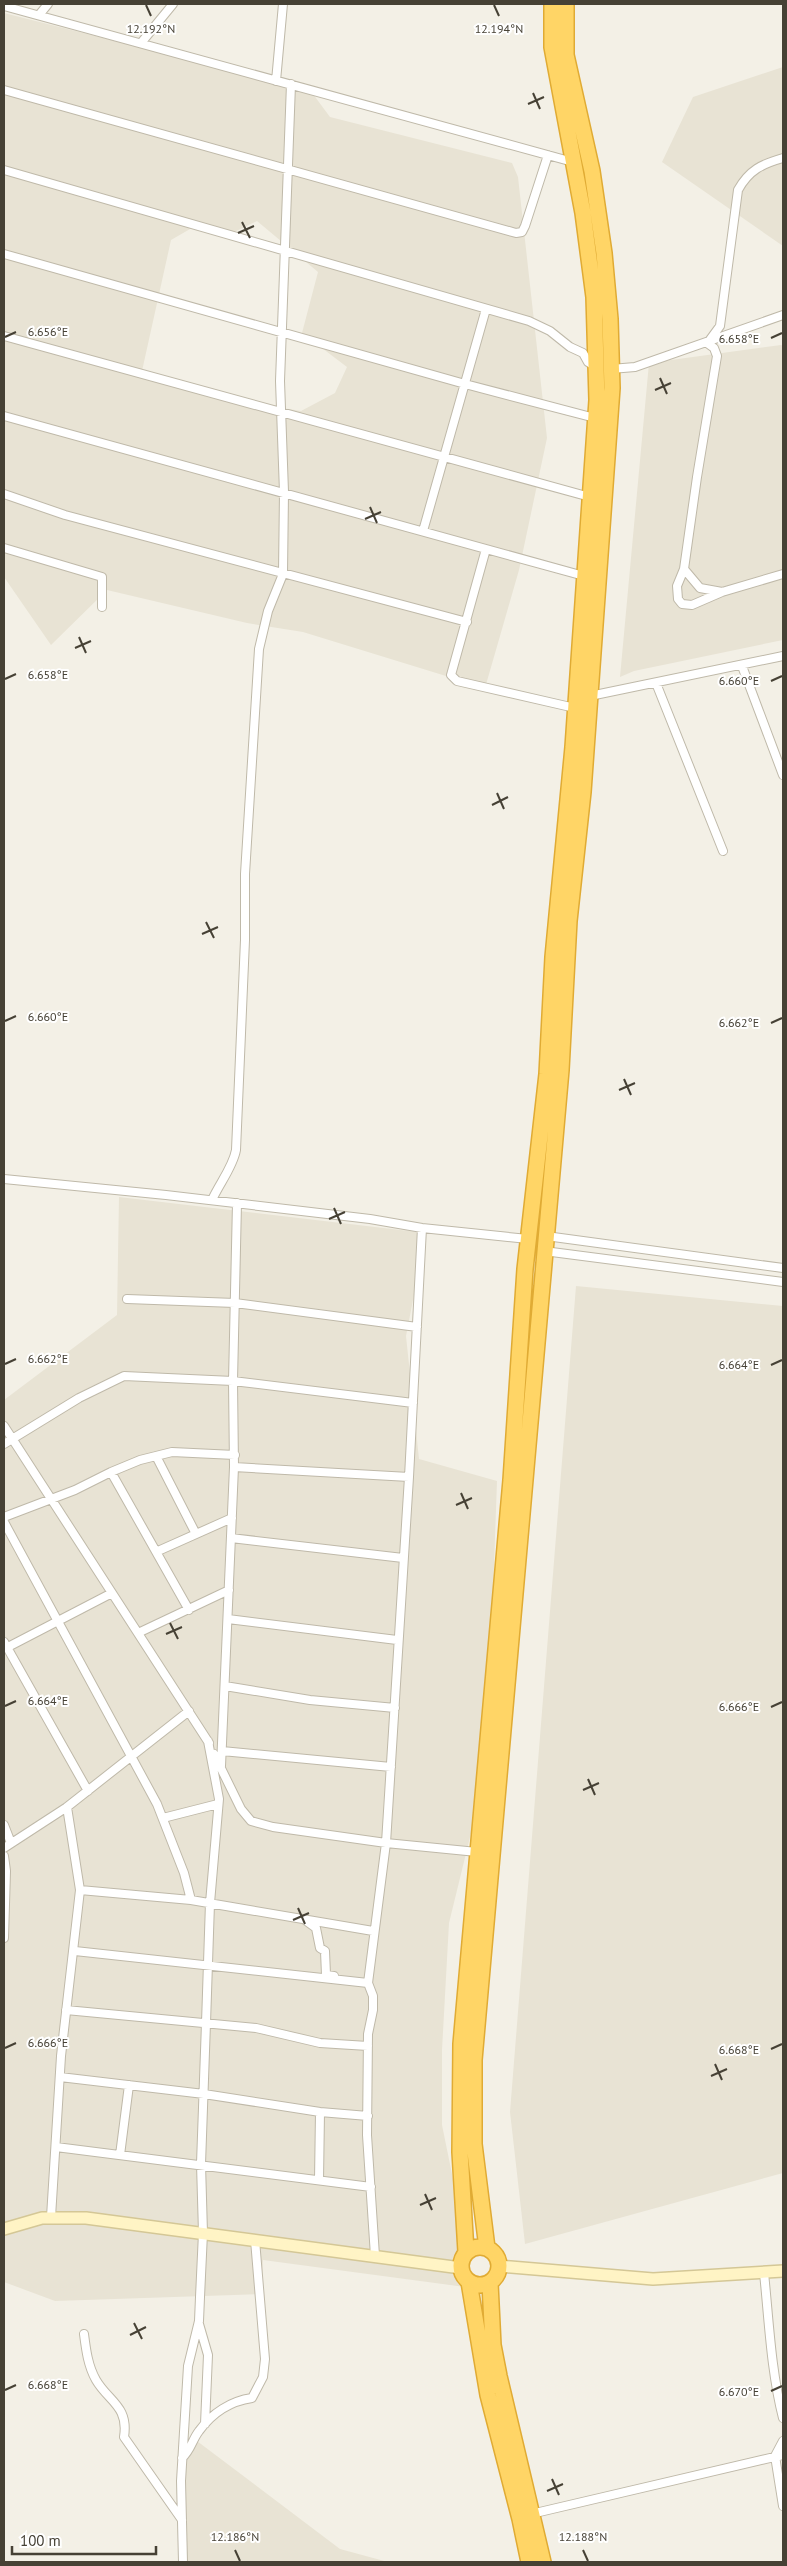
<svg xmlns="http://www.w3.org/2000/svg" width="787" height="2566" font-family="'PT Sans',sans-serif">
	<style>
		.residential { fill: #e8e3d4; fill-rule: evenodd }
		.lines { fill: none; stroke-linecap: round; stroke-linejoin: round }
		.street-casing { stroke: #bfb9a9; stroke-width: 10 }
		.secondary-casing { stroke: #d4c796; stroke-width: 14 }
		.highway-casing { stroke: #e0ab34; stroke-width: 18 }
		.street { stroke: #fff; stroke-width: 8 }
		.secondary { stroke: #fff4c5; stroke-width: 11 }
		.highway { stroke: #ffd566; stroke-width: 15 }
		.ticks { fill: none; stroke: #464135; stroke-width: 2 }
		.ticks-label { font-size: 12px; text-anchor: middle; fill: #464135; stroke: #fff; stroke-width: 4; stroke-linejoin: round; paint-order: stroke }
	</style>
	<rect width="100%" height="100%" fill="#f3f0e6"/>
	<!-- residential -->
	<path class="residential" d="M4,13L310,90L330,117L512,163L518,177L547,438L519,570L485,688L303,632L247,623L107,590L51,645L4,577ZM257,221L318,272L302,333L347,367L335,393L301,411L270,406L142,371L171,240L197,225L230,234Z
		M783,67V246L662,162L693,97Z
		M781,345L783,346V640L634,671L620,677L649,363Z
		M119,1197L426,1233L406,1336L419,1459L497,1481L490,1680L483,1784L449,1923L442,2050V2125L453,2179L465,2287L263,2260L261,2294L55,2301L4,2282V1400L117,1315Z
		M576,1286L783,1306V2173L525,2244L510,2112Z
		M193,2438L340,2549L388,2562H180L183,2460Z"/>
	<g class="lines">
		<defs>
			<path id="street" d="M4,6L573,162
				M39,15L48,4
				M141,43L173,4
				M276,81L283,4
				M4,90L516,233L522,232L525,226L548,155
				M4,170L529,321L550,331L570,347L583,353L588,362L597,368
				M4,254L465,384L595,418
				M4,336L590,497
				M709,341L720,326L738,190C749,170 762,164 783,158
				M707,343L714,348L717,356L697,477L684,569L677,586L678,599L682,604L692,605L722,592
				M611,369L635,367L783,315
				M4,416L584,576
				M4,494L65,515L467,622
				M423,531L486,309
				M4,548L102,577V607
				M486,549L451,675L457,681L575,708
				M684,569L700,588L722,592L783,574
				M742,666L783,775
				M656,683L723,851
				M590,696L783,656
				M4,1179L166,1195L370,1219L422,1228L528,1239
				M212,1200C219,1184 233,1167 236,1150L245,940V874L259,649L268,611L283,574L284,492L280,381L291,84
				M546,1236L783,1268
				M544,1251L783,1282
				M127,1299L235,1303L417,1327
				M4,1426L209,1743
				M4,1444L79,1398L124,1376L233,1381L413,1403
				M156,1456L196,1534
				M234,1467L409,1477
				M111,1472L189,1610
				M4,1517L75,1490L111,1472L140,1460L172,1452L235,1455
				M4,1522L157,1804L184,1873L191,1900
				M231,1538L403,1558
				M158,1551L232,1518
				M228,1619L397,1640
				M138,1633L229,1590
				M4,1642L88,1791
				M6,1648L112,1593
				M225,1686L310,1700L395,1708
				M222,1751L391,1767
				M214,1754L241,1809L251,1821L273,1827L386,1843L477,1852
				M221,1766L234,1467L233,1381L237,1203
				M163,1818L218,1804
				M4,1825L11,1843
				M4,1848L67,1807L189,1711
				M4,1856L6,1871L4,1938
				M80,1890L191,1900L373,1931
				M305,1920L316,1928L320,1948L325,1951L326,1975L334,1976
				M75,1951L368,1983
				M66,2010L256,2028L320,2043L368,2046
				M60,2077L204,2094L320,2112L368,2116
				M56,2147L371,2187
				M120,2155L129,2085
				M319,2180L320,2112
				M51,2217L61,2056L80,1890L67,1807
				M375,2256L367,2135L368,2034L373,2010V1996L368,1983L386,1843L409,1477L422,1228
				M764,2273C769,2321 771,2371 783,2418
				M199,2324L208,2355L205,2424
				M84,2334C86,2350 88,2366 96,2380C108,2401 129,2406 124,2437L182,2520
				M783,2441L775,2456L783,2506
				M182,2458C191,2450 192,2440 199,2431C212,2413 231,2401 252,2398L263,2377L265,2359L255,2240
				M531,2514L783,2455
				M183,2562L181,2481L188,2366L199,2321L200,2297L203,2233L201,2164L206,2023L210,1903L219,1799L208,1741"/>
			<path id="secondary" d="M4,2229L42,2218H86L461,2268
				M499,2266L653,2279L783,2271"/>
			<path id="highway" d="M461 2266a19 19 0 1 1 38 0a19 19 0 1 1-38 0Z
				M487,2248L474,2144V2060L561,1070L569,921L583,792L612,388L610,319L604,253L592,171L566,55V4
				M466,2252L460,2152L461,2044L511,1480L525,1269L547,1074L553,957L573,747L597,400L594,297L583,213L552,47V4
				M469,2282L488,2395L520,2519L529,2562
				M490,2283L493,2345L499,2376L543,2562"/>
		</defs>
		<!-- street casing -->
		<use href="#street" class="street-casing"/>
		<!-- secondary casing -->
		<use href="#secondary" class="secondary-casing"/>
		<!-- highway casing -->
		<use href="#highway" class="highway-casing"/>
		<!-- street -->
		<use href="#street" class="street"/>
		<!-- secondary -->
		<use href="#secondary" class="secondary"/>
		<!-- highway -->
		<use href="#highway" class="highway"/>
	</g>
	<!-- ticks -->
	<path class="ticks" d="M146,5L151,16M494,5L499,16M533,93L540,109M528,104L544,97M242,222L250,238M238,233L254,226M5,337L16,332M771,338L782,333M660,378L667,394M655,390L671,383M370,507L377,523M365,519L381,512M79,637L86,653M75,648L91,641M5,679L16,674M771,681L782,676M497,793L504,809M492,805L508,797M206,922L214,938M202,934L218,927M5,1021L16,1016M771,1023L782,1018M624,1079L631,1095M619,1090L635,1083M334,1208L341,1224M329,1219L345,1212M5,1364L16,1359M771,1365L782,1360M461,1493L468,1509M456,1505L472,1498M170,1623L178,1639M166,1634L182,1627M5,1706L16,1701M771,1707L782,1702M588,1779L595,1795M583,1790L599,1783M298,1908L305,1924M293,1920L309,1913M5,2048L16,2043M771,2049L782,2044M715,2064L722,2080M711,2076L727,2069M425,2194L432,2210M420,2205L436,2198M134,2323L142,2339M130,2335L146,2327M5,2390L16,2385M771,2391L782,2386M552,2479L559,2495M547,2491L563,2484M235,2550L240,2561M583,2550L588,2561"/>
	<g class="ticks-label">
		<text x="151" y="33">12.192°N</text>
		<text x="499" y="33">12.194°N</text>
		<text x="48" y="336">6.656°E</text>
		<text x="739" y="343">6.658°E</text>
		<text x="48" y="679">6.658°E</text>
		<text x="739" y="685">6.660°E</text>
		<text x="48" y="1021">6.660°E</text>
		<text x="739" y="1027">6.662°E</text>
		<text x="48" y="1363">6.662°E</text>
		<text x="739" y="1369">6.664°E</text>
		<text x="48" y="1705">6.664°E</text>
		<text x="739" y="1711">6.666°E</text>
		<text x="48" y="2047">6.666°E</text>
		<text x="739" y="2054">6.668°E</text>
		<text x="48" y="2389">6.668°E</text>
		<text x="739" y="2396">6.670°E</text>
		<text x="235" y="2541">12.186°N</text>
		<text x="583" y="2541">12.188°N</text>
	</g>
	<!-- border -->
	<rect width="787" height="2566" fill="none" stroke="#464135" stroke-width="10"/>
	<!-- scale -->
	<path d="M12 2546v8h144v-8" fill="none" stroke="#464135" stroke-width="2.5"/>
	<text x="20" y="2546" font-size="15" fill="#464135" stroke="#ffffff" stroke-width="4" paint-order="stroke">100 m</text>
</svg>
